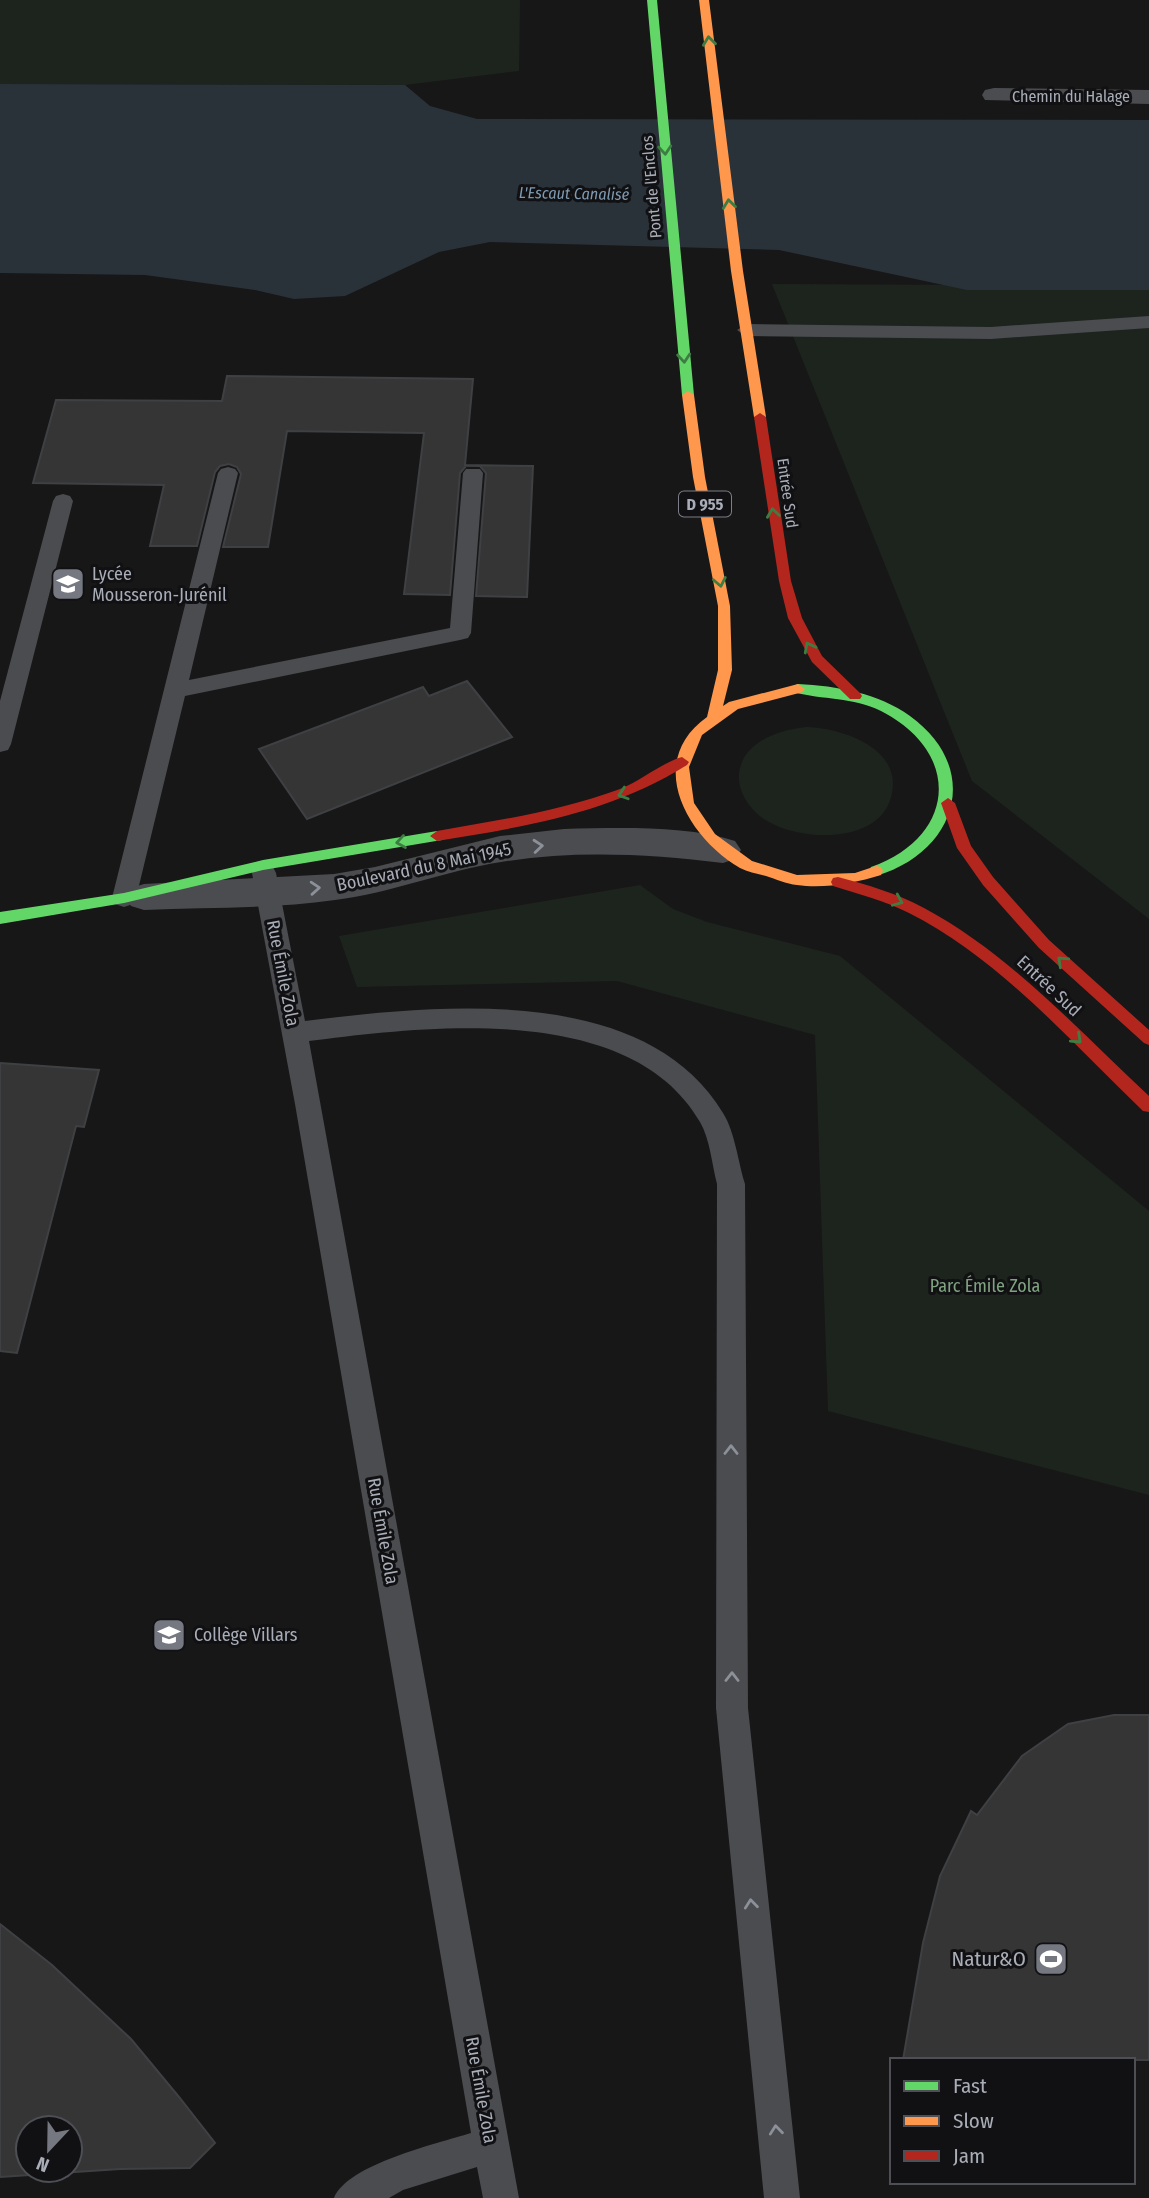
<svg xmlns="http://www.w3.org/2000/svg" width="1149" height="2198" font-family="'Fira Sans Condensed',sans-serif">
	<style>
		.green { fill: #1d241e }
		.water { fill: #2a3239 }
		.building { fill: #353536; stroke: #3f4043; stroke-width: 2; fill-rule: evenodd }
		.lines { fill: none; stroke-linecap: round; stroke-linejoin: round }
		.lane { fill: #4b4c50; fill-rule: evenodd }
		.street { fill: #4b4c50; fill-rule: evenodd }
		.fast { fill: #63d668; fill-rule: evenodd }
		.slow { fill: #ff974d; fill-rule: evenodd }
		.jam { fill: #b3261e; fill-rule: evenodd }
		.oneway { stroke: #3e7d42 }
		.oneway2 { stroke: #8c9099 }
		.labels { text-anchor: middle; stroke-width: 6; stroke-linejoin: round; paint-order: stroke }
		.far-street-label { font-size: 16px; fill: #a8adb8; stroke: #111113 }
		.far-water-label { font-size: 16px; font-style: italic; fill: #7f9bb3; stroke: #111113 }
		.shield { fill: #111113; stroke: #7b7e86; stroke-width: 2 }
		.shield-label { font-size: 16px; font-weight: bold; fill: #a8adb8 }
		.poi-label { font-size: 18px; fill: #a8adb8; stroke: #111113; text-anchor: start }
		.street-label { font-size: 18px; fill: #a8adb8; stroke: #111113 }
		.park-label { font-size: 18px; fill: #7fa381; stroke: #111113 }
		.near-poi-label { font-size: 21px; fill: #a8adb8; stroke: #111113; text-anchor: end }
	</style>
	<rect width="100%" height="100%" fill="#171717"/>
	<!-- green -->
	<path class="green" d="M0,0H520L519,71L405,85L0,84Z
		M772,284L1149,286V919L972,781Z
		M806,727C841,728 901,747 892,793C883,844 804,842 769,822C753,813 738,795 739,775C741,742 779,730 806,727Z
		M640,885L673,909L707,922L840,956L1149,1211V1495L828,1411L815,1035L617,981L357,987L339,936Z"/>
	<!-- water -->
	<path class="water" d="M0,84L405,85L430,106L477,119L1149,120V290H967L779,250L490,242L439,252L345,296L294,299L255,290L145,275L0,273Z"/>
	<!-- building -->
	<path class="building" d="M227,376L473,379L465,465L533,466L527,597L476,596L486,473L480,466H466L460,473L450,595L404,594L424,433L287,431L268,547H223L241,474L237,467L229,464L220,466L215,472L197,546H150L164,485L33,483L56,400L222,401Z
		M467,681L512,737L307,819L259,749L423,687L429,696Z
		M0,1063L99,1070L84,1127L76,1126L17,1353L0,1351Z
		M1114,1715H1149V2060H903L923,1943L940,1876L971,1811L977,1815L1022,1756L1068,1724Z
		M0,1924L52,1965L131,2039L179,2097L215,2143L190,2168L120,2169L0,2177ZM28,2128H70V2170H28Z"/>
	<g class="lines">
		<!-- lane -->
		<path class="lane" d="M1149,316V328L991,339L746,336L737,330L746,324L991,327Z
			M228,467L235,469L238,473L189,680L450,628L463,473L466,469H480L483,473L471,633L468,638L460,640L185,696L136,898L133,904L124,907L115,904L112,898L218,473L221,469Z
			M63,494L70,496L73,501L11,744L8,750L0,752V701L53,501L56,496Z
			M264,864L273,867L276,873L305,1021C435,1005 644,982 723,1113C735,1132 738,1162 745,1184L748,1708L800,2198H764L716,1708L717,1184C712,1165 710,1139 700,1122C631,1001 425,1026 309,1041L519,2198H483L477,2167L403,2190L389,2198H334C348,2164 436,2144 471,2133L295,1104L252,873L255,867Z"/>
		<!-- street -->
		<path class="street" d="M994,88L1149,90V104L985,100L982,95L985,90Z
			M564,829C617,828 684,825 735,841L741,850L735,859L723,863C649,854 574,850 501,862C444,871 391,893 335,900C272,909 208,907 144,910L131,906L126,897L131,888L144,884L334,874L375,867L500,836Z"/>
		<!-- fast -->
		<path class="fast" d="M647,0H657L694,395L688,399L682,395Z
			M798,684C837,686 878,693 910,716C983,769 957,852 876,876L869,871L871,867C956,837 963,753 881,711C853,697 823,700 793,692V686Z
			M437,831L442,832L444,836L442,840L263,870L124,903L0,924V912L124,893L263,860Z"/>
		<!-- slow -->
		<path class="slow" d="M699,0H709L743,271L766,417L760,421L754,417L731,271Z
			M688,391L694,395L705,477L730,606L732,670L723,706L729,702L798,684L805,689L803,692L738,709L702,735L689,767L694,803L715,834L752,861L797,875L855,873L876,866L881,867L883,871L881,875C855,883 824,889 797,885C786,884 776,879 766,876C758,874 748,872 740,868C687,837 644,762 707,717L718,670V606L693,477L682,395Z"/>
		<!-- jam -->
		<path class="jam" d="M760,413L766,417L791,581L802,618L822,656L860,693L862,696L860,699H850L812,662L788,618L779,581L754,417Z
			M682,757L689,762L687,765C611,813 524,827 437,841L430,836L437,831C499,820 561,811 620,789C641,781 661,763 682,757Z
			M948,798L955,803L971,846L993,877L1049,940L1149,1030V1045L1144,1043L1039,948L983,885L957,848L941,803Z
			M838,877C867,885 897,893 924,908C1010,954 1078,1030 1149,1096V1112L1143,1111C1070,1041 1000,959 909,913C885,901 859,894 833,886L831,882L833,878Z"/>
	</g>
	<!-- one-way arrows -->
	<defs><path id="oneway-chevron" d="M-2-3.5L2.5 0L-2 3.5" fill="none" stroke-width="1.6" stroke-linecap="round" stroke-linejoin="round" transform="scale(1.75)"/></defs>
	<g class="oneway">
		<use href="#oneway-chevron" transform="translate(709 41) rotate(-97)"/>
		<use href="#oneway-chevron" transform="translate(665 150) rotate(85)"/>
		<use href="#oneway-chevron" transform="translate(729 204) rotate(-97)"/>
		<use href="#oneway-chevron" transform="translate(684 358) rotate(85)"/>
		<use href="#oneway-chevron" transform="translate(773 513) rotate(-98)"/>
		<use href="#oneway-chevron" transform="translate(720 582) rotate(79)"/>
		<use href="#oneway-chevron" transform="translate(809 647) rotate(-118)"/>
		<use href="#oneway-chevron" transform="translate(623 794) rotate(162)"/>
		<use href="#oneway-chevron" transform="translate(401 842) rotate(171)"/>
		<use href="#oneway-chevron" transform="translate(898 901) rotate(23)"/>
		<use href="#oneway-chevron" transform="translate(1062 961) rotate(-137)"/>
		<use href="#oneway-chevron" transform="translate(1077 1039) rotate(43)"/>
	</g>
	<g class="oneway2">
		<use href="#oneway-chevron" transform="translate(538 846) rotate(-5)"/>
		<use href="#oneway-chevron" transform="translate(315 888) rotate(-4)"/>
		<use href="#oneway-chevron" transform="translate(731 1450) rotate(-90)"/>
		<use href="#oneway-chevron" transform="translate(732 1677) rotate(-90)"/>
		<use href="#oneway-chevron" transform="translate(751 1904) rotate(-96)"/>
		<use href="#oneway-chevron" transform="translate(776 2130) rotate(-96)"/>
	</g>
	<!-- icons -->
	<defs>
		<symbol id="school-square" viewBox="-11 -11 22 22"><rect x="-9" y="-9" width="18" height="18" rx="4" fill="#757880" stroke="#111113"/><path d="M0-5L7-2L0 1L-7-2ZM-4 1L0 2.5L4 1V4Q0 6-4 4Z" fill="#fff"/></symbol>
		<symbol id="stadium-square" viewBox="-11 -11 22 22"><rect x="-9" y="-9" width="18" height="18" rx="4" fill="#757880" stroke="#111113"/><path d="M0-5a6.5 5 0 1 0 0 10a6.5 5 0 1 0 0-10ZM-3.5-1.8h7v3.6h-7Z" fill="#fff"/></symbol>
	</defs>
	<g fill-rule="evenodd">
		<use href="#school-square" x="49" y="565" width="38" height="38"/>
		<use href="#school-square" x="150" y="1616" width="38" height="38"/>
		<use href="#stadium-square" x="1032" y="1940" width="38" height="38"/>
	</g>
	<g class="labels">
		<!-- far-street labels -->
		<g class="far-street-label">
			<text x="1071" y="102">Chemin du Halage</text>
			<text transform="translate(651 187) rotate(-95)" y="6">Pont de l'Enclos</text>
			<text transform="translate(788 493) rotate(82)" y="6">Entrée Sud</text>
		</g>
		<!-- far-water labels -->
		<g class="far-water-label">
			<text transform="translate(574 193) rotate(1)" y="6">L'Escaut Canalisé</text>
		</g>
		<!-- shield labels -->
		<rect class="shield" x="679" y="491.5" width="52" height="25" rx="5"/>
		<g class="shield-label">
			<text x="705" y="510">D 955</text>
		</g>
		<!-- poi labels -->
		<g class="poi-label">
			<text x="92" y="580">Lycée<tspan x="92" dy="21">Mousseron-Jurénil</tspan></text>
			<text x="194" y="1641">Collège Villars</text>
		</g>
		<!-- street labels -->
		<g class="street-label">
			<text transform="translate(424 867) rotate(-12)" y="6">Boulevard du 8 Mai 1945</text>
			<text transform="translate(283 973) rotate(79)" y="6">Rue Émile Zola</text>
			<text transform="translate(1049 986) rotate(43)" y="6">Entrée Sud</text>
			<text transform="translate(383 1531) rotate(80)" y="6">Rue Émile Zola</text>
			<text transform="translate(481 2090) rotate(80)" y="6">Rue Émile Zola</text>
		</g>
		<!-- park labels -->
		<g class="park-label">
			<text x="985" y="1292">Parc Émile Zola</text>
		</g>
		<!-- near-poi labels -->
		<g class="near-poi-label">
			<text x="1026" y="1966">Natur&amp;O</text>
		</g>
	</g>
	<!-- legend -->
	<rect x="890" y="2058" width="245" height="126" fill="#111113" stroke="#4d4f55" stroke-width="2"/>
	<rect x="904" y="2081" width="35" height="10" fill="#63d668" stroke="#4d4f55" stroke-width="2"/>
	<text x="953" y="2093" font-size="21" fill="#a8adb8">Fast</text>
	<rect x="904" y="2116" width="35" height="10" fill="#ff974d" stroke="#4d4f55" stroke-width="2"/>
	<text x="953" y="2128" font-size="21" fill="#a8adb8">Slow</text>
	<rect x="904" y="2151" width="35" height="10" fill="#b3261e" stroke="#4d4f55" stroke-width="2"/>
	<text x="953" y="2163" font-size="21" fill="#a8adb8">Jam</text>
	<!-- north arrow -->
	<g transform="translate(49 2149) rotate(202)"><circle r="33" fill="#111113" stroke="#4d4f55" stroke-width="2"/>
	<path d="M0-5L12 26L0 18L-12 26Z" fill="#757880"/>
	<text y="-10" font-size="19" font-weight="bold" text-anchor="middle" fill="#a8adb8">N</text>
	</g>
</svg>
